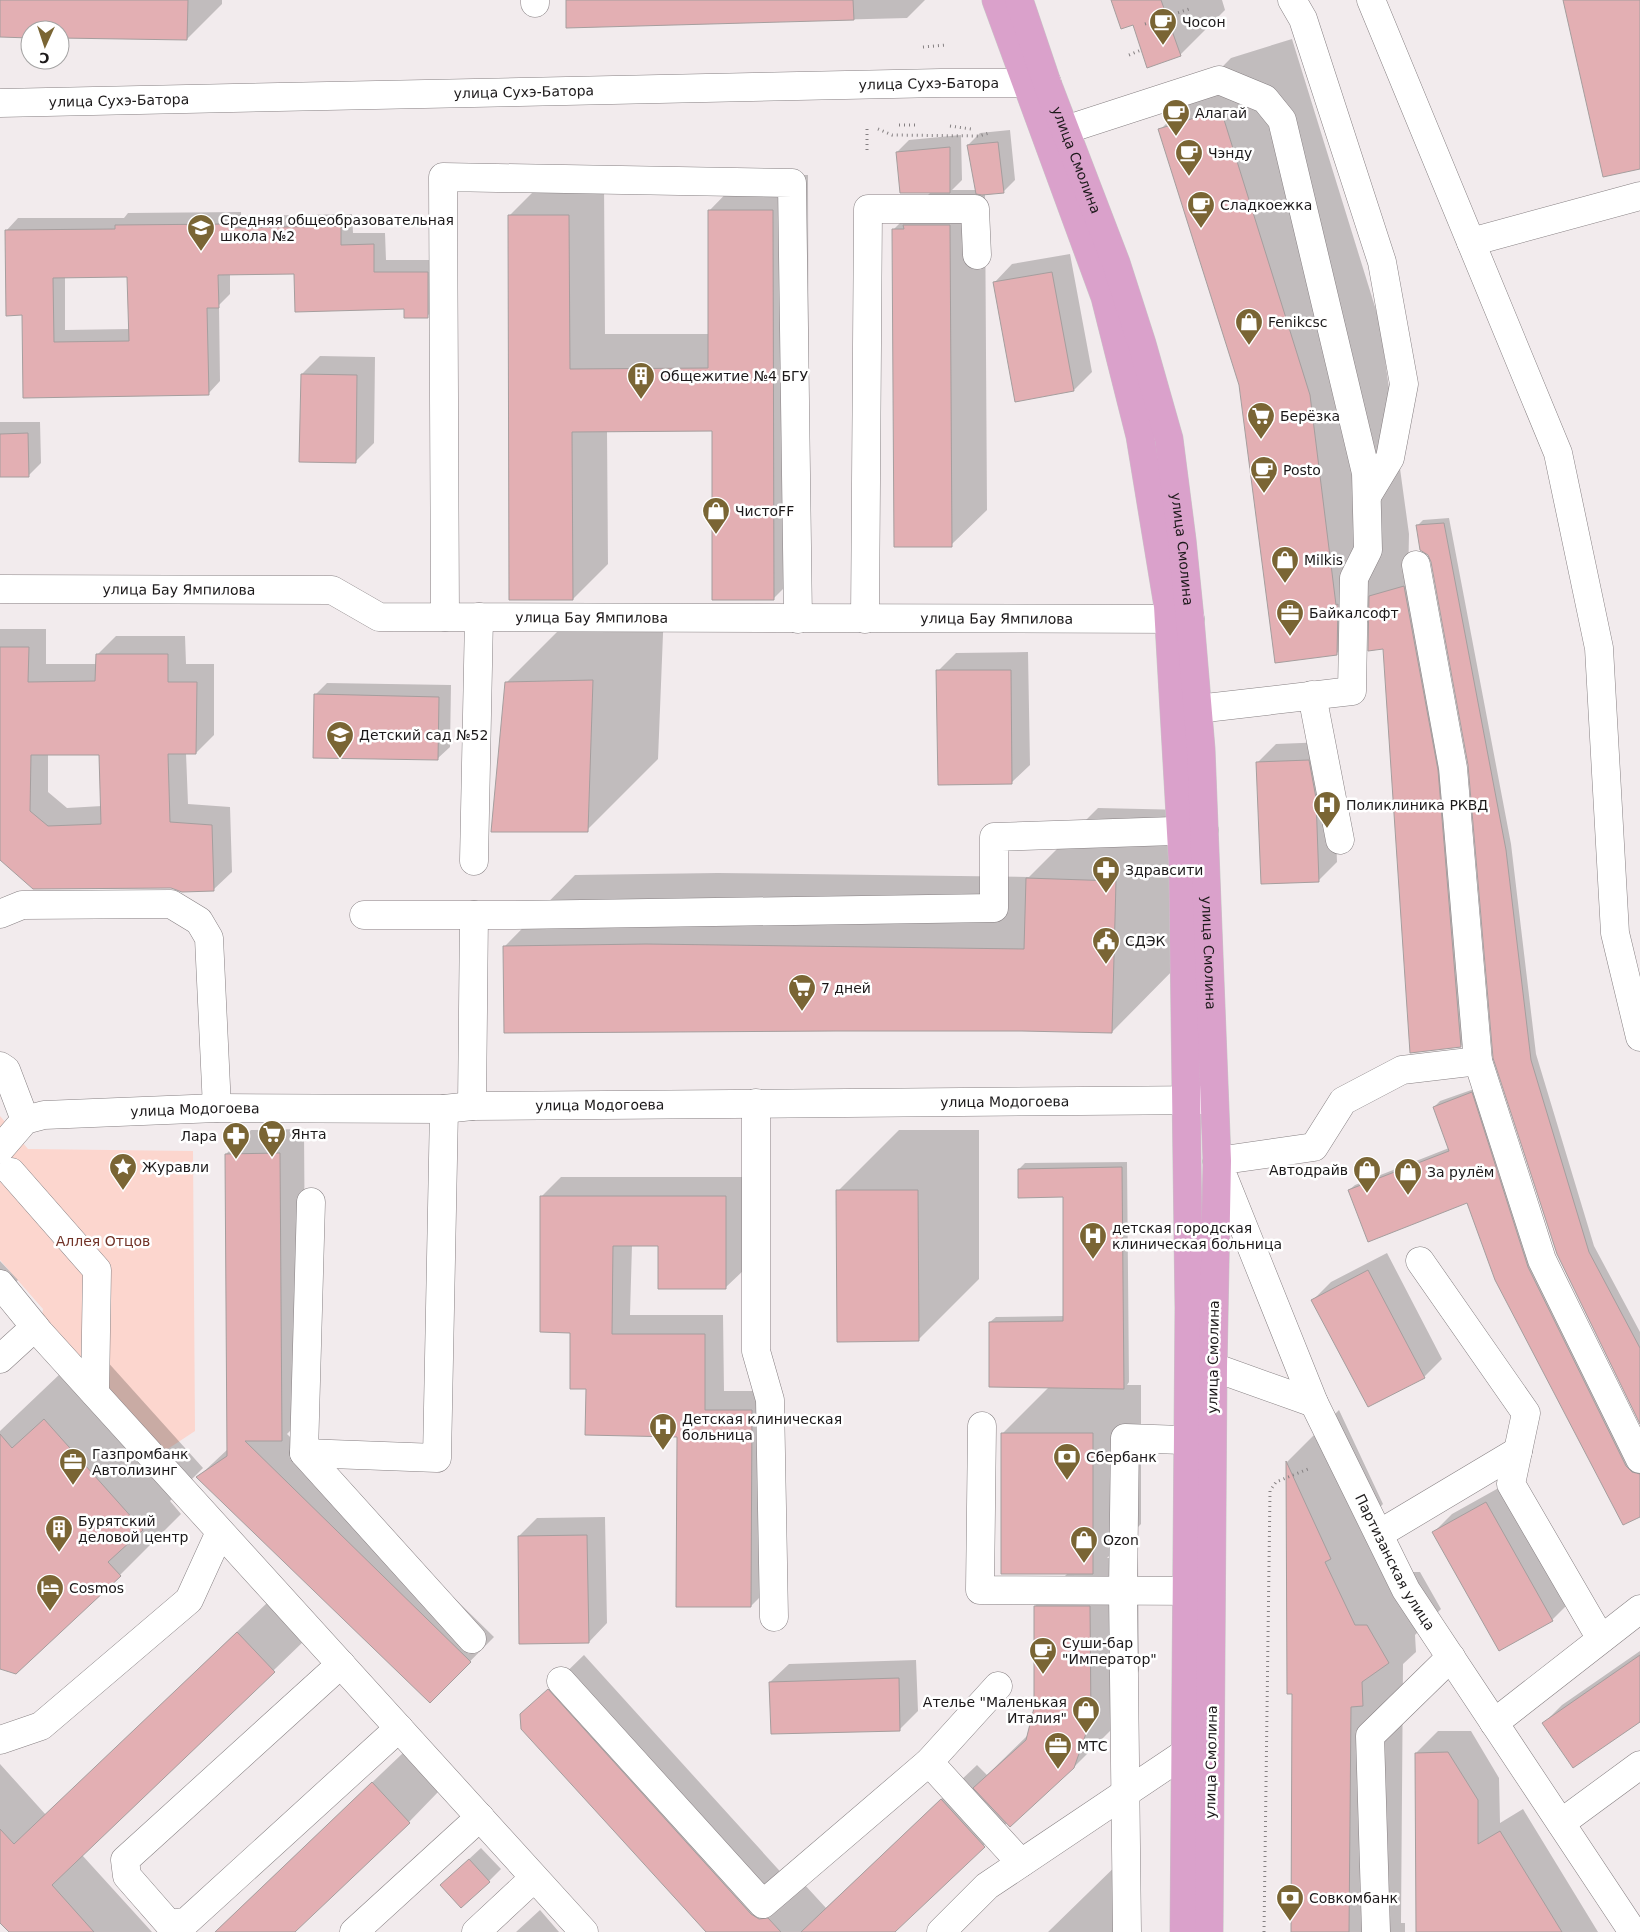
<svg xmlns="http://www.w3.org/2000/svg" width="1640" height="1932" font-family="'DejaVu Sans',sans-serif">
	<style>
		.green { fill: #fcd6ce }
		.shadow { fill: #0003; fill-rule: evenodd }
		.building { fill: #e3afb3; stroke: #a59e9e; fill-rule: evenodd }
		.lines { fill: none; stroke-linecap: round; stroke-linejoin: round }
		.minor-casing { stroke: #878083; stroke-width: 29 }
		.major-casing { stroke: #c9c8c8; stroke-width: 29 }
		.path { stroke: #858082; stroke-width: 3; stroke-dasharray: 1 4; stroke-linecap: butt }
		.minor { stroke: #fff; stroke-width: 28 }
		.major { stroke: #daa1cb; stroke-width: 28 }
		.labels { text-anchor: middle; stroke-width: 5; stroke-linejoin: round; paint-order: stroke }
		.poi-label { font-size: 14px; fill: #1c191a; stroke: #fff; text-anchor: start }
		.street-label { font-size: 14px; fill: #1c191a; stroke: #fff }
		.park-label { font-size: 14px; fill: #713327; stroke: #fff }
	</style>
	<rect width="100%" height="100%" fill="#f2ebed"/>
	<!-- green -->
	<path class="green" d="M0,1116L28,1149L193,1151L195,1431L154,1458L40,1333L43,1309L0,1260Z"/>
	<!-- shadow -->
	<path class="shadow" d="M0,0H222V4L187,39L60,37V30H30V36H0Z
		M567,0H925L907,18L568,27Z
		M1112,0H1222L1225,10L1180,55L1133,24Z
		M1292,39L1380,323L1409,534L1408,582L1443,764L1466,1040L1461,1046L1384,647L1370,620L1336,654L1240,385L1160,130L1231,58Z
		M1010,130L1015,180L1003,192L985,194L987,510L951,545L893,230L931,192L897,152L909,140L961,135L962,180L952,190H977L968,145L980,133Z
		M744,175H808L809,563L774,598L713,430H607L608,564L573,599L509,216L544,181H604L605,334H709V211Z
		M241,212V216L352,214L353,233H385L386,260H439L440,304L427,316L295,273L230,274V294L219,305L220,381L208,394L24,396L23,314L6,231L18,218H124L128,213ZM129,275L130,329L65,330V276Z
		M1070,254L1092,372L1074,390L994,283L1012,264Z
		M320,356L375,357L374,443L355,462L302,374Z
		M0,422H40L41,463L29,475L0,476Z
		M1449,518L1511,844L1536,1054L1594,1246L1640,1332V1421L1558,1254L1433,562L1417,526L1423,520Z
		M664,609L658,759L587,830L507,682L578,611Z
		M0,629H46V664H97L98,654L116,636H185L186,664H214V735L196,753H186L188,804L230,807L232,872L213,890L171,887L0,858ZM48,754H100L102,806L67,808L48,792Z
		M1028,652L1030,765L1011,783L938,671L956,653Z
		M327,683L451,685L450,747L437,759L315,695Z
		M1327,742L1334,779L1337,862L1319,880L1258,762L1276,744Z
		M1098,808L1187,810L1183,960L1112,1032L1022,1029L504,947L575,875L718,873L1029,877Z
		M1477,1088L1640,1467V1516L1468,1201L1349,1190L1355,1185L1449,1148L1434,1107L1440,1101Z
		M304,1129L306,1415L287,1434L494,1637L430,1702L198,1477L228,1449L226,1154L251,1130Z
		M899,1130H979V1279L918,1340L838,1191Z
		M1127,1162L1129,1382L1127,1385H1141V1524L1107,1558H1138L1139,1670L1123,1718L1074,1767L1007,1823L893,1932H707L522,1715L584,1655L787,1879L804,1884L826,1908L977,1765L987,1775L1028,1735L1036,1708L1035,1606L1069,1572L1002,1434L1049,1387L990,1322L996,1317L1064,1316V1196L1019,1169L1025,1163Z
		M561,1177H745V1269L725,1288L660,1245H632L630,1315H723L724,1391H771L770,1587L751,1606L678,1436L587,1388L572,1332L541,1197Z
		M1387,1253L1442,1359L1424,1377L1313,1300L1331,1282Z
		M0,1261L18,1280L0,1297Z
		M105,1359L203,1468L170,1501L181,1514L120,1575L16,1672L0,1667V1431L61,1373Z
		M1339,1410L1383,1504L1378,1509L1408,1572H1420L1441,1609L1415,1635L1416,1652L1403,1664L1401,1923H1405V1932H1293L1294,1693H1289L1287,1462Z
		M1504,1485L1570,1602L1552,1620L1434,1532L1452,1514Z
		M605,1517L607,1623L589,1642L519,1536L537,1518Z
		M268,1602L305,1640L82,1855L152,1932H10L0,1921V1764L46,1815Z
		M1640,1651V1720L1544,1723L1562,1705Z
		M916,1660L918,1711L899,1730L770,1682L789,1664Z
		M1438,1731H1471L1499,1778L1500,1823L1523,1809L1598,1932H1417L1416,1753Z
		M403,1753L439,1791L409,1822L293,1932H215Z
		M481,1848L501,1869L489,1881L454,1873Z
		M1128,1854L1129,1932H1048Z
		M540,1910L559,1932H516Z"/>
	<!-- building -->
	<path class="building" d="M0,0H188L187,40L60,38V30H30V38L0,37Z
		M566,0H853L854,20L566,28Z
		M1111,0H1161L1181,56L1147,68L1133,25L1121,29Z
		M1563,0H1640V169L1603,177Z
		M1221,110L1310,395L1336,605L1338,604L1337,655L1275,663L1239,385L1158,129Z
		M998,142L1004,193L982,195L976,194L967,145Z
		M950,147V193H900L896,152Z
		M708,210H773L774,600H712V431L572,432L573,600H509L508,215H569L570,369L708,368Z
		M230,224V228L341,226V245L374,244V272H428V318H404V309L295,312L294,274L218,275L219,308H207L209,395L23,398L22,315L6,316L5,230L115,229V225ZM127,277L129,341L54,342L53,278Z
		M903,225H950L952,547H894L892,229H904Z
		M1052,272L1074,391L1015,402L993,282Z
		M301,374L357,375L356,463L299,462Z
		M28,433L29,477H0V434Z
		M1444,523L1506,850L1531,1060L1589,1252L1640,1348V1424L1557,1254L1493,1058L1468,765L1431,562L1428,555L1420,550L1416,525Z
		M1404,586L1438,770L1461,1047L1410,1053L1383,649L1368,651L1369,596Z
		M0,647H29L28,682L95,681L96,654H168V682H197L196,754H168L170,822L212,825L214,891L182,892L171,888L33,889L0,860ZM31,755H99L101,824L48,826L30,811Z
		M936,670H1011L1012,784L938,785Z
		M593,680L588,832H491L505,682Z
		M314,694L439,697L438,760L313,758Z
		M1309,760L1316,798L1319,882L1261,884L1256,762Z
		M1026,878L1116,881L1112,1033L1022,1031H836L504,1033L503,946L646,944L1024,949Z
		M1472,1092L1528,1267L1626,1466L1632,1472L1640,1474V1517L1623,1525L1495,1280L1467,1203L1368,1242L1348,1190L1449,1151L1433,1107Z
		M280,1153L282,1441H245L471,1662L430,1703L196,1477L227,1456L225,1154Z
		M1122,1167L1124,1389L989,1387V1322L1063,1321V1197L1018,1198V1169Z
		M836,1190H918L919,1341L837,1342Z
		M540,1196H726V1289H658V1246H613L612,1334H705V1410H752L751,1607H676L677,1437L585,1435L586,1389H570V1333L540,1332Z
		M1368,1270L1425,1378L1368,1407L1311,1300Z
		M44,1419L143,1530L108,1562L121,1576L16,1674L0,1669V1434L12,1448Z
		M1001,1433H1093V1574H1001Z
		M1286,1461L1331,1559L1325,1562L1355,1625H1367L1389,1663L1362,1682L1363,1706L1351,1707L1349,1932H1291L1292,1694H1287Z
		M1486,1502L1553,1621L1499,1651L1432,1532Z
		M587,1535L589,1643L519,1644L518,1536Z
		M1034,1606H1090L1091,1719L1074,1768L1010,1827L973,1788L1026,1740L1034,1708Z
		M237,1632L275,1672L52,1885L94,1932H9L0,1923V1829L14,1844Z
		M1640,1655V1722L1573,1768L1542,1723Z
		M899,1678L900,1731L771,1734L769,1682Z
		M548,1689L751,1914L759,1919L768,1918L781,1932H706L521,1729L520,1714Z
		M1448,1752L1478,1800V1844L1500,1831L1562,1932H1416L1415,1753Z
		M372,1782L410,1823L295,1932H215Z
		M941,1799L985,1847L895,1932H801Z
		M469,1859L490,1882L461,1908L440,1885Z"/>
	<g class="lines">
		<defs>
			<g id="minor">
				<path d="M535,0V3"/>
				<path d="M1292,0L1303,19L1382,262L1404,384L1390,458L1367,496"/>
				<path d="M1371,0L1558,453L1599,648L1615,933L1640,1037"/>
				<path id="s1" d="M0,103L941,83H1047"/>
				<path d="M1065,130L1219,80L1265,99L1282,120L1366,473L1368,550L1354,578L1352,691L1197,709"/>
				<path d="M1471,242L1640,196"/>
				<path d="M1416,565L1453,768L1478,1061L1542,1260L1640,1459"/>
				<path id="s2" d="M0,589L332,590L379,617L1190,619"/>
				<path d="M445,617L443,177L792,183L798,619"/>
				<path d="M865,619L868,209H975L977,255"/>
				<path d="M1312,695L1340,840"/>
				<path d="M474,861L479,617"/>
				<path d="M0,914L22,905L171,904L199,921L209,938L217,1108"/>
				<path d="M364,915H515L994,908V837L1204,830"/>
				<path id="s3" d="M1478,1061L1402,1070L1343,1101L1314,1147L1217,1161L1314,1403L1406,1590L1633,1932"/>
				<path d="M0,1066L6,1070L25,1120"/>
				<path d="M756,1103V1351L770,1400L774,1617"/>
				<path d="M472,1106L474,915"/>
				<path id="s4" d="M0,1149L25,1120L44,1115L217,1108L444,1109L472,1106L1210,1100"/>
				<path d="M11,1172L97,1270L95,1393"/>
				<path d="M311,1202L304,1453L472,1639"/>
				<path d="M1420,1261L1526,1413L1511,1484L1601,1639"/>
				<path d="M0,1284L40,1333L584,1932"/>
				<path d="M0,1359L35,1327"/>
				<path d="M1213,1367L1314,1403"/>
				<path d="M982,1426L980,1590L1210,1591"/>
				<path d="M304,1453L437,1458L444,1109"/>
				<path d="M1379,1534L1518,1451"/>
				<path d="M341,1664L125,1860L127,1876L169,1924L186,1922L399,1728"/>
				<path d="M561,1681L763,1904L929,1762L998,1686"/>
				<path d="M1494,1723L1640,1609"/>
				<path d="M0,1740L41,1726L189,1600L220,1532"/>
				<path d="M929,1762L1021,1863"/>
				<path d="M1561,1823L1640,1765"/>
				<path d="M354,1932L480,1817"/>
				<path d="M476,1932L534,1878"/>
				<path d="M941,1932L987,1886L1203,1741"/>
				<path d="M1127,1932L1123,1591L1125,1438L1211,1441"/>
				<path d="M1376,1932L1370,1736L1451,1657"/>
			</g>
			<g id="major">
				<path d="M996,0L1105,297L1140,436L1168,606L1183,867L1189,1308L1184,1932"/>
				<path id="s5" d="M1019,0L1047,83L1116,263L1142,344L1169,439L1182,540L1190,619L1201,749L1217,1161L1213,1367L1209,1932"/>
			</g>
		</defs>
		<!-- minor casing -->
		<use href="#minor" class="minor-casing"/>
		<!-- major casing -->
		<use href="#major" class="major-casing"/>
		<!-- path -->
		<path class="path" d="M1145,24L1189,9
			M923,47L946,45
			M1129,55L1141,50
			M899,125H918
			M950,126L971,129
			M867,129V153
			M878,129L892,135L979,136L989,133
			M1264,1932L1270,1491L1276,1482L1308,1469"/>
		<!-- minor -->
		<use href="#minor" class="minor"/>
		<!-- major -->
		<use href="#major" class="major"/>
	</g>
	<!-- icons -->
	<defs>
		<symbol id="cafe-pin" viewBox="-11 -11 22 30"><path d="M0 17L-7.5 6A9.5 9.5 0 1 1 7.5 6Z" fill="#7a6534" stroke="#fff"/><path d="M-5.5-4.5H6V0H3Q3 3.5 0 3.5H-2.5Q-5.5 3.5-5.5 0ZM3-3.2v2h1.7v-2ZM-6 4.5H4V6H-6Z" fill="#fff"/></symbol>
		<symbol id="school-pin" viewBox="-11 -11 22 30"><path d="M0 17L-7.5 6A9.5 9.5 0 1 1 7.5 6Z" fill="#7a6534" stroke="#fff"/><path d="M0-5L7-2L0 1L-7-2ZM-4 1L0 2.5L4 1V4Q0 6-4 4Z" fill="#fff"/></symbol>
		<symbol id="shop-pin" viewBox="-11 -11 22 30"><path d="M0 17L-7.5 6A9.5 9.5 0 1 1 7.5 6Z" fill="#7a6534" stroke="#fff"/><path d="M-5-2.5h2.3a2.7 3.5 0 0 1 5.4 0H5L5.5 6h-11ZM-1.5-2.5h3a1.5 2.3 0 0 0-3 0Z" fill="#fff"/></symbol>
		<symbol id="building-pin" viewBox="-11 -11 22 30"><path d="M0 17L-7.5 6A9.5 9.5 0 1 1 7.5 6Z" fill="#7a6534" stroke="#fff"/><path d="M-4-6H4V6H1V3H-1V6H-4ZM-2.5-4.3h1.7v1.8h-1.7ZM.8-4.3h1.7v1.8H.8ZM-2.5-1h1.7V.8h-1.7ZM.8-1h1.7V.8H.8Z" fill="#fff"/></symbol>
		<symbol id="supermarket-pin" viewBox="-11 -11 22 30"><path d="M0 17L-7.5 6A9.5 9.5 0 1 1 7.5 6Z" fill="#7a6534" stroke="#fff"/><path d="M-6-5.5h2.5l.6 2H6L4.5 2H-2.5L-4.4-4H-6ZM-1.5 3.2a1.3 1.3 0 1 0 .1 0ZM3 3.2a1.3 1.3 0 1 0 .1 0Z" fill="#fff"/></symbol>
		<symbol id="office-pin" viewBox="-11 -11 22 30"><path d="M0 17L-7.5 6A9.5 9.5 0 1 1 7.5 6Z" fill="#7a6534" stroke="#fff"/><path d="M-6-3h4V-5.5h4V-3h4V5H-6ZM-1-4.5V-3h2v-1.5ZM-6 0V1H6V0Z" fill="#fff"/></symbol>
		<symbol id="hospital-pin" viewBox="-11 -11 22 30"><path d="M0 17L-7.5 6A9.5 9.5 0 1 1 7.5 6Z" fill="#7a6534" stroke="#fff"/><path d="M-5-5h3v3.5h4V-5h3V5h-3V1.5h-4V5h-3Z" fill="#fff"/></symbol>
		<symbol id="pharmacy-pin" viewBox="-11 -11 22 30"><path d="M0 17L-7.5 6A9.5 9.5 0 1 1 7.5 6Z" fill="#7a6534" stroke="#fff"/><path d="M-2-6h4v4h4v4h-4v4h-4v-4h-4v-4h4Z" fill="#fff"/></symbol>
		<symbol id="civic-pin" viewBox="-11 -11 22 30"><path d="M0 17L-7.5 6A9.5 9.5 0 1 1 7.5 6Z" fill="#7a6534" stroke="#fff"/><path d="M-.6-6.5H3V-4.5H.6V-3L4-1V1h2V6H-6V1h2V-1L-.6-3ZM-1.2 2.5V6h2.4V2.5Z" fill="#fff"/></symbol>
		<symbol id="sight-pin" viewBox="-11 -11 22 30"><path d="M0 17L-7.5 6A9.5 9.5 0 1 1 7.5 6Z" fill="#7a6534" stroke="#fff"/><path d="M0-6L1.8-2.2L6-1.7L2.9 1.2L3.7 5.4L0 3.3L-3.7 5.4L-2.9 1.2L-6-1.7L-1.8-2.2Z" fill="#fff"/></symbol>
		<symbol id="bank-pin" viewBox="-11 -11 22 30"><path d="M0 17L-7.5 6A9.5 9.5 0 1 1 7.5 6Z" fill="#7a6534" stroke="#fff"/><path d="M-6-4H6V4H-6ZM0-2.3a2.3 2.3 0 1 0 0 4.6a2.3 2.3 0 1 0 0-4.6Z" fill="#fff"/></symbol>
		<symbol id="hotel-pin" viewBox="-11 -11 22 30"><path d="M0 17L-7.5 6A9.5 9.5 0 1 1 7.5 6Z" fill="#7a6534" stroke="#fff"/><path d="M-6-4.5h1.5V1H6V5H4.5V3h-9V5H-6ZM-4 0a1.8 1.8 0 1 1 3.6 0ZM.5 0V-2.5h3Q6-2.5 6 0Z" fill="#fff"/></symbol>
	</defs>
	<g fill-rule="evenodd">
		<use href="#cafe-pin" x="1147" y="6" width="32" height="43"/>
		<use href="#cafe-pin" x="1160" y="97" width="32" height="43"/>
		<use href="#cafe-pin" x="1173" y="137" width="32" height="43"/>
		<use href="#cafe-pin" x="1185" y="189" width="32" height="43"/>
		<use href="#school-pin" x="185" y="212" width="32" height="43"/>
		<use href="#shop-pin" x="1233" y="306" width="32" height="43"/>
		<use href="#building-pin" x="625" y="360" width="32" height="43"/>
		<use href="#supermarket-pin" x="1245" y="400" width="32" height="43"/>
		<use href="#cafe-pin" x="1248" y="454" width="32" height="43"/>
		<use href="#shop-pin" x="700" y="495" width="32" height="43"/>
		<use href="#shop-pin" x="1269" y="544" width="32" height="43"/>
		<use href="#office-pin" x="1274" y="597" width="32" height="43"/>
		<use href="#school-pin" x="324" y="719" width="32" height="43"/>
		<use href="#hospital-pin" x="1311" y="789" width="32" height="43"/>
		<use href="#pharmacy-pin" x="1090" y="854" width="32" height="43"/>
		<use href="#civic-pin" x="1090" y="925" width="32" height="43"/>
		<use href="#supermarket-pin" x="786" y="972" width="32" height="43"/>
		<use href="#supermarket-pin" x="256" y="1118" width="32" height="43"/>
		<use href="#pharmacy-pin" x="220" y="1120" width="32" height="43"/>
		<use href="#sight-pin" x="107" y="1151" width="32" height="43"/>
		<use href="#shop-pin" x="1351" y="1154" width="32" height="43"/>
		<use href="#shop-pin" x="1392" y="1156" width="32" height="43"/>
		<use href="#hospital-pin" x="1077" y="1220" width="32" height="43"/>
		<use href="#hospital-pin" x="647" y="1411" width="32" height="43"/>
		<use href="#bank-pin" x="1051" y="1441" width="32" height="43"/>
		<use href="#office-pin" x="57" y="1446" width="32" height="43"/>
		<use href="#building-pin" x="43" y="1513" width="32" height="43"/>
		<use href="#shop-pin" x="1068" y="1524" width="32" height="43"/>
		<use href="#hotel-pin" x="34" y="1572" width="32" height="43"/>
		<use href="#cafe-pin" x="1027" y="1635" width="32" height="43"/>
		<use href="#shop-pin" x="1070" y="1694" width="32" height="43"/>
		<use href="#office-pin" x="1042" y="1730" width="32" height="43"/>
		<use href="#bank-pin" x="1274" y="1882" width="32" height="43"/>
	</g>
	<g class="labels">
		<!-- poi labels -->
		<g class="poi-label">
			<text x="1182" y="27">Чосон</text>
			<text x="1195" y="118">Алагай</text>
			<text x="1208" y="158">Чэнду</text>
			<text x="1220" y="210">Сладкоежка</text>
			<text x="220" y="225">Средняя общеобразовательная<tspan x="220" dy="16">школа №2</tspan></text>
			<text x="1268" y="327">Fenikcsc</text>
			<text x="660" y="381">Общежитие №4 БГУ</text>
			<text x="1280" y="421">Берёзка</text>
			<text x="1283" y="475">Posto</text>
			<text x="735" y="516">ЧистоFF</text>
			<text x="1304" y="565">Milkis</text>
			<text x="1309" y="618">Байкалсофт</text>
			<text x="359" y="740">Детский сад №52</text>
			<text x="1346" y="810">Поликлиника РКВД</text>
			<text x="1125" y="875">Здравсити</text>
			<text x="1125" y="946">СДЭК</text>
			<text x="821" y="993">7 дней</text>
			<text x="291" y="1139">Янта</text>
			<text x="217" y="1141" text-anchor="end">Лара</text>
			<text x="142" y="1172">Журавли</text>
			<text x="1348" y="1175" text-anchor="end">Автодрайв</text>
			<text x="1427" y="1177">За рулём</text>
			<text x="1112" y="1233">детская городская<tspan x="1112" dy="16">клиническая больница</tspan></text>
			<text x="682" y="1424">Детская клиническая<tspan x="682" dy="16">больница</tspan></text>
			<text x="92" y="1459">Газпромбанк<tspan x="92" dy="16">Автолизинг</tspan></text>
			<text x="1086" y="1462">Сбербанк</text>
			<text x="78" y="1526">Бурятский<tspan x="78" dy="16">деловой центр</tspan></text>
			<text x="1103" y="1545">Ozon</text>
			<text x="69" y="1593">Cosmos</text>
			<text x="1062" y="1648">Суши-бар<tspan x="1062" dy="16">"Император"</tspan></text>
			<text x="1067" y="1707" text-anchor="end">Ателье "Маленькая<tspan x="1067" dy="16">Италия"</tspan></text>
			<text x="1077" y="1751">МТС</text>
			<text x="1309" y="1903">Совкомбанк</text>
		</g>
		<!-- street labels -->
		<g class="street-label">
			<text dy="5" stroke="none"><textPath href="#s1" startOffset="929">улица Сухэ-Батора</textPath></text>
			<text dy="5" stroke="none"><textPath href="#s1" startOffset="524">улица Сухэ-Батора</textPath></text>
			<text dy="5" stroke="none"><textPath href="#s1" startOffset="119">улица Сухэ-Батора</textPath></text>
			<text dy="5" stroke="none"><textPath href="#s5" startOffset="170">улица Смолина</textPath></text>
			<text dy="5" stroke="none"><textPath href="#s5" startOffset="575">улица Смолина</textPath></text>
			<text dy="5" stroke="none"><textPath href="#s2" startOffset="179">улица Бау Ямпилова</textPath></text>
			<text dy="5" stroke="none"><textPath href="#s2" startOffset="599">улица Бау Ямпилова</textPath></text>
			<text dy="5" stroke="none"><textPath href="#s2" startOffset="1004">улица Бау Ямпилова</textPath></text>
			<text dy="5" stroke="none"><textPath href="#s5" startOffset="980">улица Смолина</textPath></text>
			<text dy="5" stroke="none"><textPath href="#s4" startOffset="1019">улица Модогоева</textPath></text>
			<text dy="5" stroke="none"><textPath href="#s4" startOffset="614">улица Модогоева</textPath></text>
			<text dy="5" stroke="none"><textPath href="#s4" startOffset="209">улица Модогоева</textPath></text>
			<text transform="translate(1213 1357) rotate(-89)" y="5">улица Смолина</text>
			<text dy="5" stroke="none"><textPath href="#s3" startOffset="735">Партизанская улица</textPath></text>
			<text transform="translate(1211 1762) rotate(-89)" y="5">улица Смолина</text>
		</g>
		<!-- park labels -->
		<g class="park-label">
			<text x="103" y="1246">Аллея Отцов</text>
		</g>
	</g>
	<!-- north arrow -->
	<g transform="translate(45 45) rotate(183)"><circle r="24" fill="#ffffff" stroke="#a4a3a3"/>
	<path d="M0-4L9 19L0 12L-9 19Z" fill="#7a6534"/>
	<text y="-8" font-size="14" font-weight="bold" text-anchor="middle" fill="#1c191a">С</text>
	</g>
</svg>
